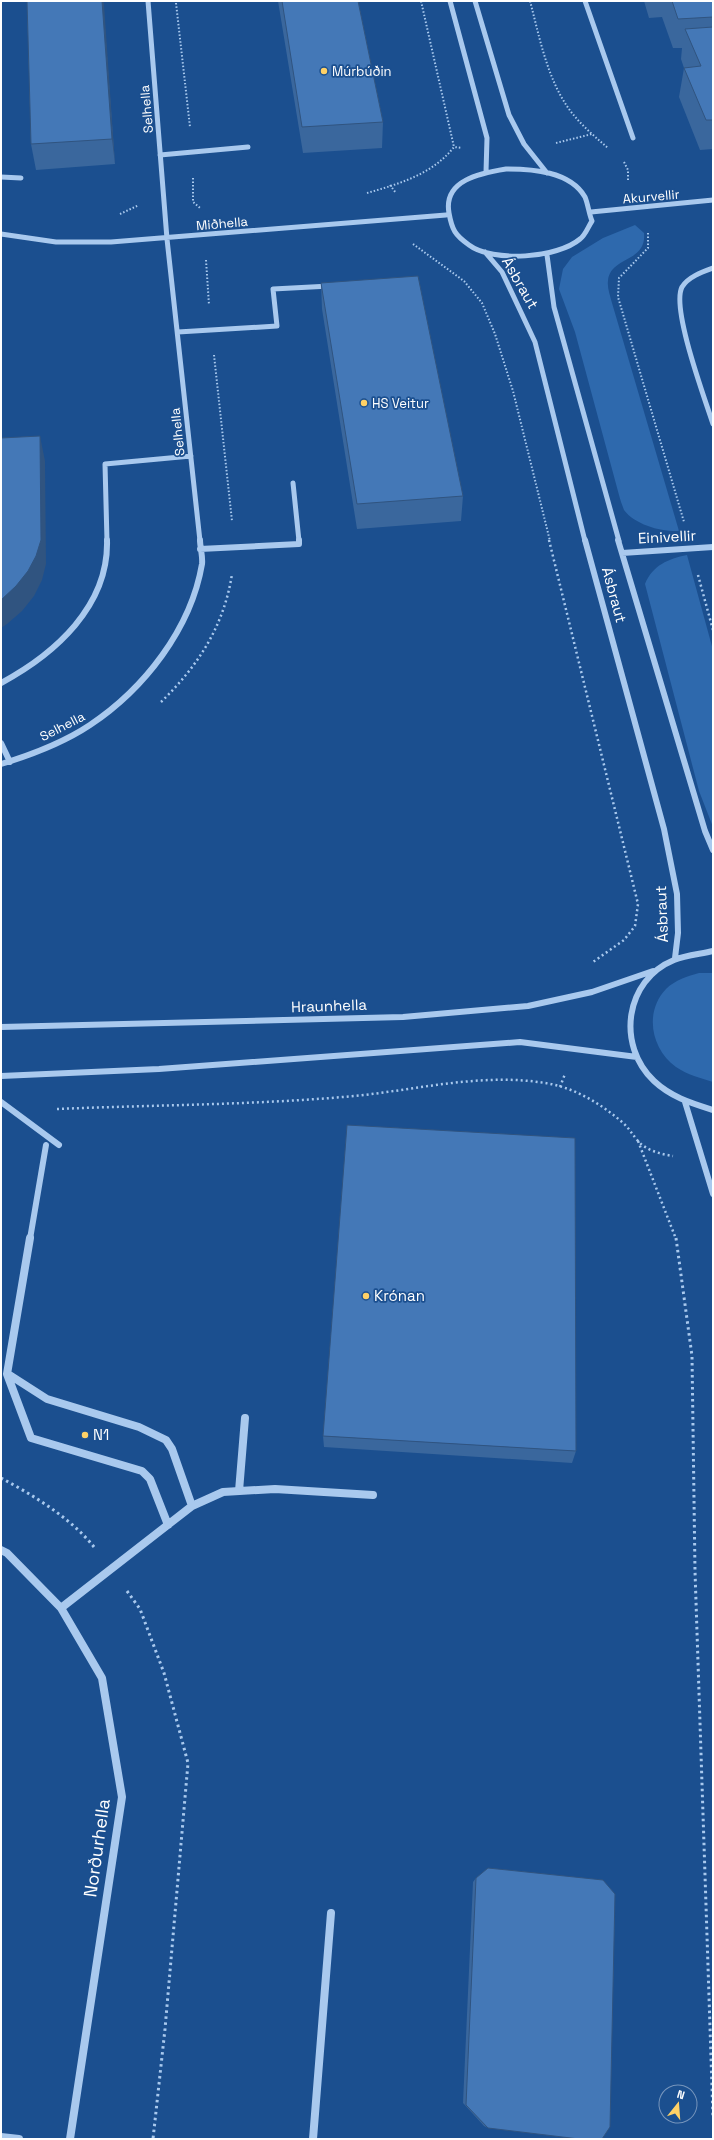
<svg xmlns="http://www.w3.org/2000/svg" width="714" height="2140" font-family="'Space Grotesk',sans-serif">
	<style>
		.green { fill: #2e69ad }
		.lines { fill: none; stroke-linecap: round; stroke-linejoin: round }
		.path-far2 { stroke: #a9c9ee; stroke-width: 2; stroke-dasharray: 1.5 2; stroke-linecap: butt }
		.path-far1 { stroke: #a9c9ee; stroke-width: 2.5; stroke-dasharray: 2 3; stroke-linecap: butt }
		.path { stroke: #a9c9ee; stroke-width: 3; stroke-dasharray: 2.5 3.5; stroke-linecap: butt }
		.minor-far2 { stroke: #a9c9ee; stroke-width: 5 }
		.minor-far1 { stroke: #a9c9ee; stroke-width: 6 }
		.minor { stroke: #a9c9ee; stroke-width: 8 }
		.wall { fill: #3a679d }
		.shaded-wall { fill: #305480 }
		.building { fill: #4478b7; stroke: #305480 }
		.poi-dot { fill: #ffd166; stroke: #1b4f8f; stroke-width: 1.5 }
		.labels { text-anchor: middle; stroke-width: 3.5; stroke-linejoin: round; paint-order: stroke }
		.far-poi-label { font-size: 13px; fill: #fff; stroke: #1b4f8f; text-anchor: start }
		.far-street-label { font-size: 13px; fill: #fff; stroke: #1b4f8f }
		.street-label { font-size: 15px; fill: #fff; stroke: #1b4f8f }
		.poi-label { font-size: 15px; fill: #fff; stroke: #1b4f8f; text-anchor: start }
		.near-street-label { font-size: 18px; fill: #fff; stroke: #1b4f8f }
	</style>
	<rect width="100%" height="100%" fill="#1b4f8f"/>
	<!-- green -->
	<path class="green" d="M635,225L644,233C647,263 610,256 608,281C607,287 610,296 612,303L679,531C662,532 635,525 624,510C622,505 620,499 619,495L575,332L559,289L563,269L572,257L603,238Z
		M687,555L713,650V827L699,791L645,584C653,565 668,559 687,555Z
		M699,973H713V1082C700,1078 688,1075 676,1067C651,1049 644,1012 666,989C675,980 688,976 699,973Z"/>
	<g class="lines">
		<!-- path-far2 -->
		<path class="path-far2" d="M421,1L454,147
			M530,1C539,35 546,73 565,103C576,121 593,135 608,148
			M176,3L190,127
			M556,143L592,134
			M624,162L628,170V182
			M193,178V202L200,208
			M390,185L396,193
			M367,193C399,184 433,174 454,147L462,148
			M120,214L139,205
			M648,233V248L619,278L618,297L684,522
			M413,244L464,281L482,303L495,334L513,391L550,541
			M206,260L209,305
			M214,355L232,521"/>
		<!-- path-far1 -->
		<path class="path-far1" d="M549,540L638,904L635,926L624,940L593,962
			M698,575L713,630
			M161,702C198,666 224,626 232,574
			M560,1087L565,1074
			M57,1109C152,1105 248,1105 343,1097C409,1092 478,1072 545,1083C573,1087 600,1103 622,1122C629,1128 632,1134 638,1141C647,1151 661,1154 673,1156
			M638,1141L676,1239"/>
		<!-- path -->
		<path class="path" d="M676,1238L692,1356L695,1571L713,2118
			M1,1478C33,1495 72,1519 94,1547
			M127,1591L140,1609L164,1673L188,1763L165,2029L153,2139"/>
		<!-- minor-far2 -->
		<path class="minor-far2" d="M148,1L167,239L200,541
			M450,1L487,138L486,172
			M475,1L509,115L524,144L547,173
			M585,1L633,138
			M160,155L248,147
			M506,169C532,169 570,171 585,197C588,204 589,214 592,221C588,227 585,236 580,239C558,258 493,263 469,245C455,235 452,230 449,213C443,180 481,173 506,169Z
			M1,177L21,178
			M591,212L713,200
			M1,234L56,242H111L446,215
			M485,252L502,272L535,342L585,541
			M547,255L554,307L619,541
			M713,268C702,272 688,277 682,287C671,308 705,399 713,424
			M178,332L277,326L273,289L330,286
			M293,483L299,541
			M107,541L105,464L191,456"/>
		<!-- minor-far1 -->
		<path class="minor-far1" d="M585,540L664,829L677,894L678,933L675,958
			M618,540L705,831L713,850
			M200,549L299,544V540
			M622,553L713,547
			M1,683C55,654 109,606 107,540
			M1,743L10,762
			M1,764C31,755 63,743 90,725C144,689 191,629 202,564C203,557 200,547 200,540
			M713,951C701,954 686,955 674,960C625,980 616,1045 654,1081C671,1097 691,1103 713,1110
			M1,1027L403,1017L528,1006L592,992L653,971
			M1,1076L159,1069L520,1042L637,1057
			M1,1102L59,1145
			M685,1102L713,1194
			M30,1239L46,1145"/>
		<!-- minor -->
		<path class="minor" d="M30,1238L7,1374L31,1438L142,1471L150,1479L168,1525
			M8,1374L47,1399L139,1427L166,1440L172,1449L192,1506
			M239,1491L245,1418
			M1,1550L7,1553L61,1608L102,1678L122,1797L70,2139
			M61,1608L192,1506L223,1492L275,1489L373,1495
			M1,2137L19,2139
			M313,2139L331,1913"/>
	</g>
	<!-- wall -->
	<path class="wall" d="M27,1H103L115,164L36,170L31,144Z
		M278,1H358L383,122L382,148L303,153Z
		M644,1H713V149L700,150L679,97L684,68L681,59L682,48H673L662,17L649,18Z
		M321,283L463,496L461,521L357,529L322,309Z
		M323,1436L576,1451L572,1463L324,1447Z
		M476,1878L488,2128L484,2126L463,2103L473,1882Z"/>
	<!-- shaded-wall -->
	<path class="shaded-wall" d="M102,1H103L104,4L115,164L112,139Z
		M40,436L45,461L46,564L42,580L34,596L22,611L7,624L1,628V600Z"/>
	<!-- building -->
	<path class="building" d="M27,1H102L112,139L31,144Z
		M282,1H358L383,122L302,127Z
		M672,1H713V17L678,19Z
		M713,27V120H706L684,68L701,66L685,29Z
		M418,276L463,496L357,504L321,283Z
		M40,436L41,540L36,556L28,571L16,586L1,600V438Z
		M347,1125L575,1138L576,1451L323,1436Z
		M488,1868L603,1880L615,1894L610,2127L602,2139H579L488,2128L466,2105L476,1878Z"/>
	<!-- markers -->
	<g class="poi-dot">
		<circle cx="324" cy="71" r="4"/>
		<circle cx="364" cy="403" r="4"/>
		<circle cx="366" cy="1296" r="4"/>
		<circle cx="85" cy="1435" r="4"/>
	</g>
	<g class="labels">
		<!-- far-poi labels -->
		<g class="far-poi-label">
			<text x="332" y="76">Múrbúðin</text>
			<text x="372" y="408">HS Veitur</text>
		</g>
		<!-- far-street labels -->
		<g class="far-street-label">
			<text transform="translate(146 109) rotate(-95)" y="5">Selhella</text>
			<text transform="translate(651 196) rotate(-5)" y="5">Akurvellir</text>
			<text transform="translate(222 223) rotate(-5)" y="5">Miðhella</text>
			<text transform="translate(177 432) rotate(-96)" y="5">Selhella</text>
			<text transform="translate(62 726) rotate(-27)" y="5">Selhella</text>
		</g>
		<!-- street labels -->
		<g class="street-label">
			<text transform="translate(520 283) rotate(60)" y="5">Ásbraut</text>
			<text transform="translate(667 537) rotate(-3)" y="5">Einivellir</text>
			<text transform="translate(614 595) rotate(75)" y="5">Ásbraut</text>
			<text transform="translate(662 914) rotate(-92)" y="5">Ásbraut</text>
			<text transform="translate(329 1006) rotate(-2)" y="5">Hraunhella</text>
		</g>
		<!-- poi labels -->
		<g class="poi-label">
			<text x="374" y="1301">Krónan</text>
			<text x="93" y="1440">N1</text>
		</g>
		<!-- near-street labels -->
		<g class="near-street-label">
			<text transform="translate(97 1848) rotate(-82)" y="6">Norðurhella</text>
		</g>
	</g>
	<!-- border -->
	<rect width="714" height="2140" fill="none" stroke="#ffffff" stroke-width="4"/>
	<!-- north arrow -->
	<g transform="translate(678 2104) rotate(17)"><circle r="19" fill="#1b4f8f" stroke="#7695bc"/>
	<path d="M0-3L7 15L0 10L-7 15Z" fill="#ffd166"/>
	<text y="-6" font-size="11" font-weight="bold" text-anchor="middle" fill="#ffffff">N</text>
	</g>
</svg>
